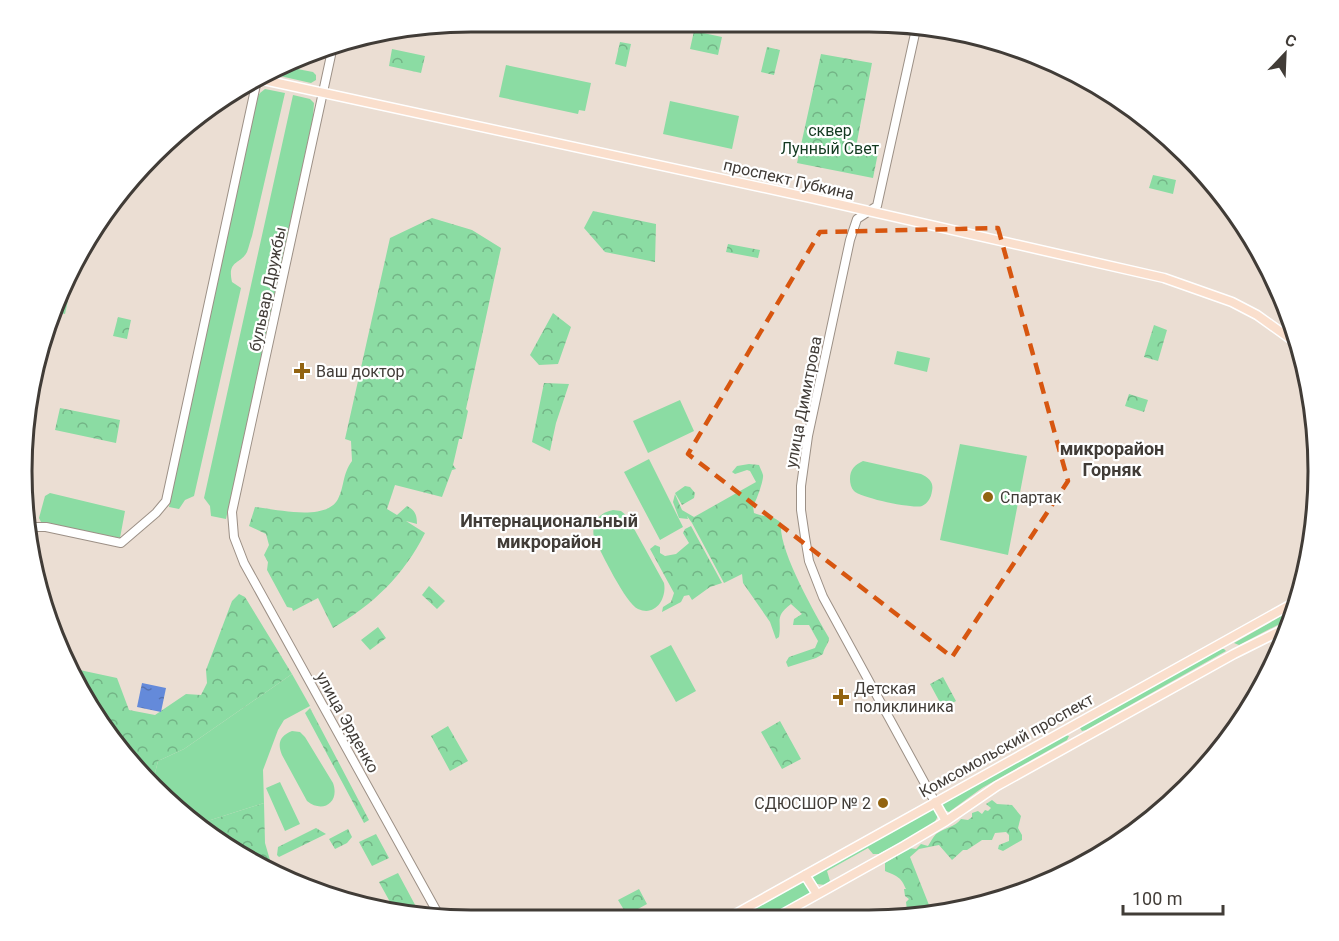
<svg xmlns="http://www.w3.org/2000/svg" width="1339" height="941" font-family="Roboto,sans-serif">
	<style>
		.grass { fill: #8bdca3 }
		.forest { fill: url(#forest-crowns) }
		.water { fill: url(#water-ripples) }
		.lines { fill: none; stroke-linecap: round; stroke-linejoin: round }
		.secondary-casing { stroke: #9c9086; stroke-width: 10 }
		.primary-casing { stroke: #fff; stroke-width: 11 }
		.secondary { stroke: #fff; stroke-width: 8 }
		.primary { stroke: #fadfcd; stroke-width: 8 }
		.marked { fill: none; stroke: #d75610; stroke-width: 4.5; stroke-dasharray: 12 8; stroke-linejoin: round }
		.poi-dot { fill: #926310; stroke: #fff; stroke-width: 2 }
		.labels { text-anchor: middle; stroke-width: 4.5; stroke-linejoin: round; paint-order: stroke }
		.park-label { font-size: 16px; fill: #123920; stroke: #fff }
		.street-label { font-size: 16px; fill: #413c37; stroke: #fff }
		.poi-label { font-size: 16px; fill: #413c37; stroke: #fff; text-anchor: start }
		.neighbourhood-label { font-size: 18px; font-weight: bold; fill: #413c37; stroke: #fff }
		.rim { fill: none; stroke: #413c37; stroke-width: 3 }
	</style>
	<defs>
		<pattern id="forest-crowns" width="20" height="18" patternUnits="userSpaceOnUse" patternTransform="scale(1.5)"><rect width="20" height="18" fill="#8bdca3"/><path d="M2 6a3 3 0 1 1 6 0M12 15a3 3 0 1 1 6 0" fill="none" stroke="#73b486"/></pattern>
		<pattern id="water-ripples" width="26" height="14" patternUnits="userSpaceOnUse" patternTransform="scale(1.5)"><rect width="26" height="14" fill="#648ada"/><path d="M2 4q2-2 4 0t4 0M15 11q2-2 4 0t4 0" fill="none" stroke="#5472b2"/></pattern>
	</defs>
	<rect width="100%" height="100%" fill="#ebded3"/>
	<!-- grass -->
	<path class="grass" d="M506,65L591,83L585,111L579,110L578,114L499,97Z
		M287,67L313,72L316,75V80L311,83L271,74Z
		M265,89L285,93L252,236C250,241 249,247 247,252C240,265 227,260 232,282L241,288L194,496L185,500L179,509L169,507L257,98L260,93Z
		M293,95L310,99L314,103L313,117L226,519L211,516L210,506L204,498Z
		M670,101L739,116L732,149L663,134Z
		M897,351L930,358L927,372L894,364Z
		M680,400L694,431L648,453L633,421Z
		M960,444L1027,456L1008,555L940,540Z
		M649,459L683,527L660,540L624,472Z
		M863,461L921,474C929,478 934,482 932,491C931,498 928,503 922,506C913,509 861,498 854,491C851,488 850,483 850,479C850,469 855,465 863,461Z
		M50,493L125,511L120,538L41,522L39,518L45,496Z
		M613,510L621,511L627,516L664,583C667,598 656,617 638,609C626,604 601,552 594,538C591,523 598,513 613,510Z
		M1294,609L1291,618L1239,645L1234,643Z
		M671,645L696,691L676,702L650,656Z
		M1221,649H1224L1226,651L1086,730L1082,731L1080,728L1082,725Z
		M292,674L310,706L284,720L278,730L263,770L264,803L195,825L152,785L158,761L184,749Z
		M292,731L300,732L305,737L333,783C340,802 323,814 307,801L282,755C277,743 280,736 292,731Z
		M1066,735L1069,736L1067,740L982,788L949,812L942,809V805L945,801Z
		M280,782L300,824L285,831L266,788Z
		M932,809L936,811L938,816L933,825L879,854H873L868,848L827,871L830,881L825,885L817,884L811,877Z
		M802,881L806,882L811,889L809,894L769,917H740L742,914Z"/>
	<!-- forest -->
	<path class="forest" d="M694,31L722,37L718,55L690,49Z
		M620,42L631,44L626,67L615,64Z
		M767,47L780,50L774,75L761,72Z
		M392,49L425,56L421,73L389,66Z
		M821,54L872,63L856,147L878,153L873,178L797,163Z
		M1153,175L1176,180L1173,194L1149,188Z
		M593,211L656,224L655,262L605,252L584,228Z
		M432,218L472,230L501,248L466,409L468,411L462,439H459L453,465L456,469L452,470L442,497L395,485L387,509L397,515L407,506C415,510 417,515 417,524L406,521L425,533C404,575 373,605 333,628L318,598L293,611L292,608L287,607L267,570L268,562L264,555L269,545L266,534L249,526L255,507C276,509 326,522 338,499C345,485 342,475 352,461L351,441L345,439L390,238Z
		M728,244L760,250L758,258L726,252Z
		M64,284L71,286L65,314L52,311L55,298Z
		M553,313L571,327L558,364L539,365L530,355Z
		M118,317L131,320L127,339L113,336Z
		M1154,325L1167,330L1158,361L1144,357Z
		M544,383L569,384L556,423L550,451L532,442Z
		M1129,394L1148,400L1144,412L1125,406Z
		M60,408L120,420L116,443L55,430Z
		M749,464L759,465C760,468 762,471 763,475C764,480 756,502 753,506L754,513C765,518 772,514 781,523C778,550 815,613 829,638C829,644 824,647 823,654L816,658L788,667L786,662L789,657L815,648L818,641L809,625H793L794,619L802,614L791,604C774,617 782,620 779,637L776,639L770,622L743,583L742,574L724,583L692,523L687,516L688,519L679,518L673,502L675,494L682,510L694,517L756,482L750,471L747,470L735,474L732,472L737,466Z
		M685,486L690,487L695,493L694,498L682,505L675,493Z
		M691,526L722,583L710,587L692,600L689,595L684,596L681,602L662,612L663,607L671,602L674,593L650,549L655,545L660,547V553L665,556L676,554L689,543L683,533L685,529Z
		M429,586L445,601L437,609L422,595Z
		M239,594L245,597L292,674L184,749L158,761L152,785L133,767L69,672L75,669L117,678L129,710L155,715L186,694L201,695L207,683L206,670L232,601Z
		M378,627L386,638L370,650L361,640Z
		M943,677L956,701L943,708L930,684Z
		M310,708L369,820L364,823L305,713Z
		M780,721L801,759L782,769L761,732Z
		M448,726L468,761L450,771L431,736Z
		M992,800L997,804L1012,805L1021,816L1018,828L1022,835V840L1003,851L998,849L999,845L1009,841V835L1006,832L995,833L992,840H982L967,850H963L952,860L939,845L919,849L910,857L929,905L919,910L917,916H911L907,910L906,902L909,899L905,896L904,889H906C901,877 897,876 885,871V863L909,848L916,849L921,844L928,846C930,843 933,837 936,834C944,828 955,827 961,819L968,820L972,817V813L978,811L982,814L985,810L988,811L991,808L986,804Z
		M264,803L265,843L274,874L195,825Z
		M316,828L326,834L279,857L277,855L278,847Z
		M348,829L352,837L347,843L335,849L329,839Z
		M376,834L389,858L372,866L359,842Z
		M398,873L421,916L395,911L379,882Z
		M639,889L647,904L627,915L618,900Z"/>
	<!-- water -->
	<path class="water" d="M142,683L166,688L161,712L137,707Z"/>
	<g class="lines">
		<defs>
			<path id="secondary" d="M916,29L877,206L857,219L850,240L808,436L801,486V510L805,537L809,561L823,597L935,802
				M333,46L232,512L234,537L244,563L441,919
				M25,527H46L121,543L156,513L166,501L257,80"/>
			<path id="primary" d="M259,79L811,198L1164,278L1232,302L1257,315L1299,345
				M935,802L946,821
				M805,875L817,894
				M730,917L1297,601
				M777,917L904,846L946,821L997,786L1234,654L1288,627"/>
		</defs>
		<!-- secondary casing -->
		<use href="#secondary" class="secondary-casing"/>
		<!-- primary casing -->
		<use href="#primary" class="primary-casing"/>
		<!-- secondary -->
		<use href="#secondary" class="secondary"/>
		<!-- primary -->
		<use href="#primary" class="primary"/>
	</g>
	<!-- marked area -->
	<path class="marked" d="M998,228L1068,481L952,657L688,454L820,232Z"/>
	<!-- markers -->
	<g class="poi-dot">
		<path d="M299 362h6v6h6v6h-6v6h-6v-6h-6v-6h6z"/>
		<circle cx="988" cy="497" r="6"/>
		<path d="M838 688h6v6h6v6h-6v6h-6v-6h-6v-6h6z"/>
		<circle cx="883" cy="803" r="6"/>
	</g>
	<g class="labels">
		<!-- park labels -->
		<g class="park-label">
			<text x="830" y="136">сквер<tspan x="830" dy="18">Лунный Свет</tspan></text>
		</g>
		<!-- street labels -->
		<g class="street-label">
			<text transform="translate(789 179) rotate(13)" y="6">проспект Губкина</text>
			<text transform="translate(267 289) rotate(-78)" y="6">бульвар Дружбы</text>
			<text transform="translate(803 402) rotate(-79)" y="6">улица Димитрова</text>
			<text transform="translate(348 722) rotate(61)" y="6">улица Эрденко</text>
			<text transform="translate(1006 745) rotate(-29)" y="6">Комсомольский проспект</text>
		</g>
		<!-- poi labels -->
		<g class="poi-label">
			<text x="316" y="377">Ваш доктор</text>
			<text x="1000" y="503">Спартак</text>
			<text x="854" y="694">Детская<tspan x="854" dy="18">поликлиника</tspan></text>
			<text x="871" y="809" text-anchor="end">СДЮСШОР № 2</text>
		</g>
		<!-- neighbourhood labels -->
		<g class="neighbourhood-label">
			<text x="1112" y="455">микрорайон<tspan x="1112" dy="21">Горняк</tspan></text>
			<text x="549" y="527">Интернациональный<tspan x="549" dy="21">микрорайон</tspan></text>
		</g>
	</g>
	<!-- crop -->
	<path d="M0 0H1339V941H0ZM471 32H869A439 439 0 0 1 1308 471V471A439 439 0 0 1 869 910H471A439 439 0 0 1 32 471V471A439 439 0 0 1 471 32Z" fill="#fff" fill-rule="evenodd"/>
	<path class="rim" d="M471 32H869A439 439 0 0 1 1308 471V471A439 439 0 0 1 869 910H471A439 439 0 0 1 32 471V471A439 439 0 0 1 471 32Z"/>
	<!-- north arrow -->
	<g transform="translate(1285 54) rotate(23)" stroke="#ffffff" stroke-width="4.5" paint-order="stroke">
	<path d="M0-4.5L10 22L0 15L-10 22Z" fill="#413c37"/>
	<text y="-9" font-size="16" font-weight="bold" text-anchor="middle" fill="#413c37">С</text>
	</g>
	<!-- scale -->
	<path d="M1123 905v9h100v-9" fill="none" stroke="#413c37" stroke-width="3"/>
	<text x="1132" y="905" font-size="18" fill="#413c37" stroke="#ffffff" stroke-width="4.5" paint-order="stroke">100 m</text>
</svg>
